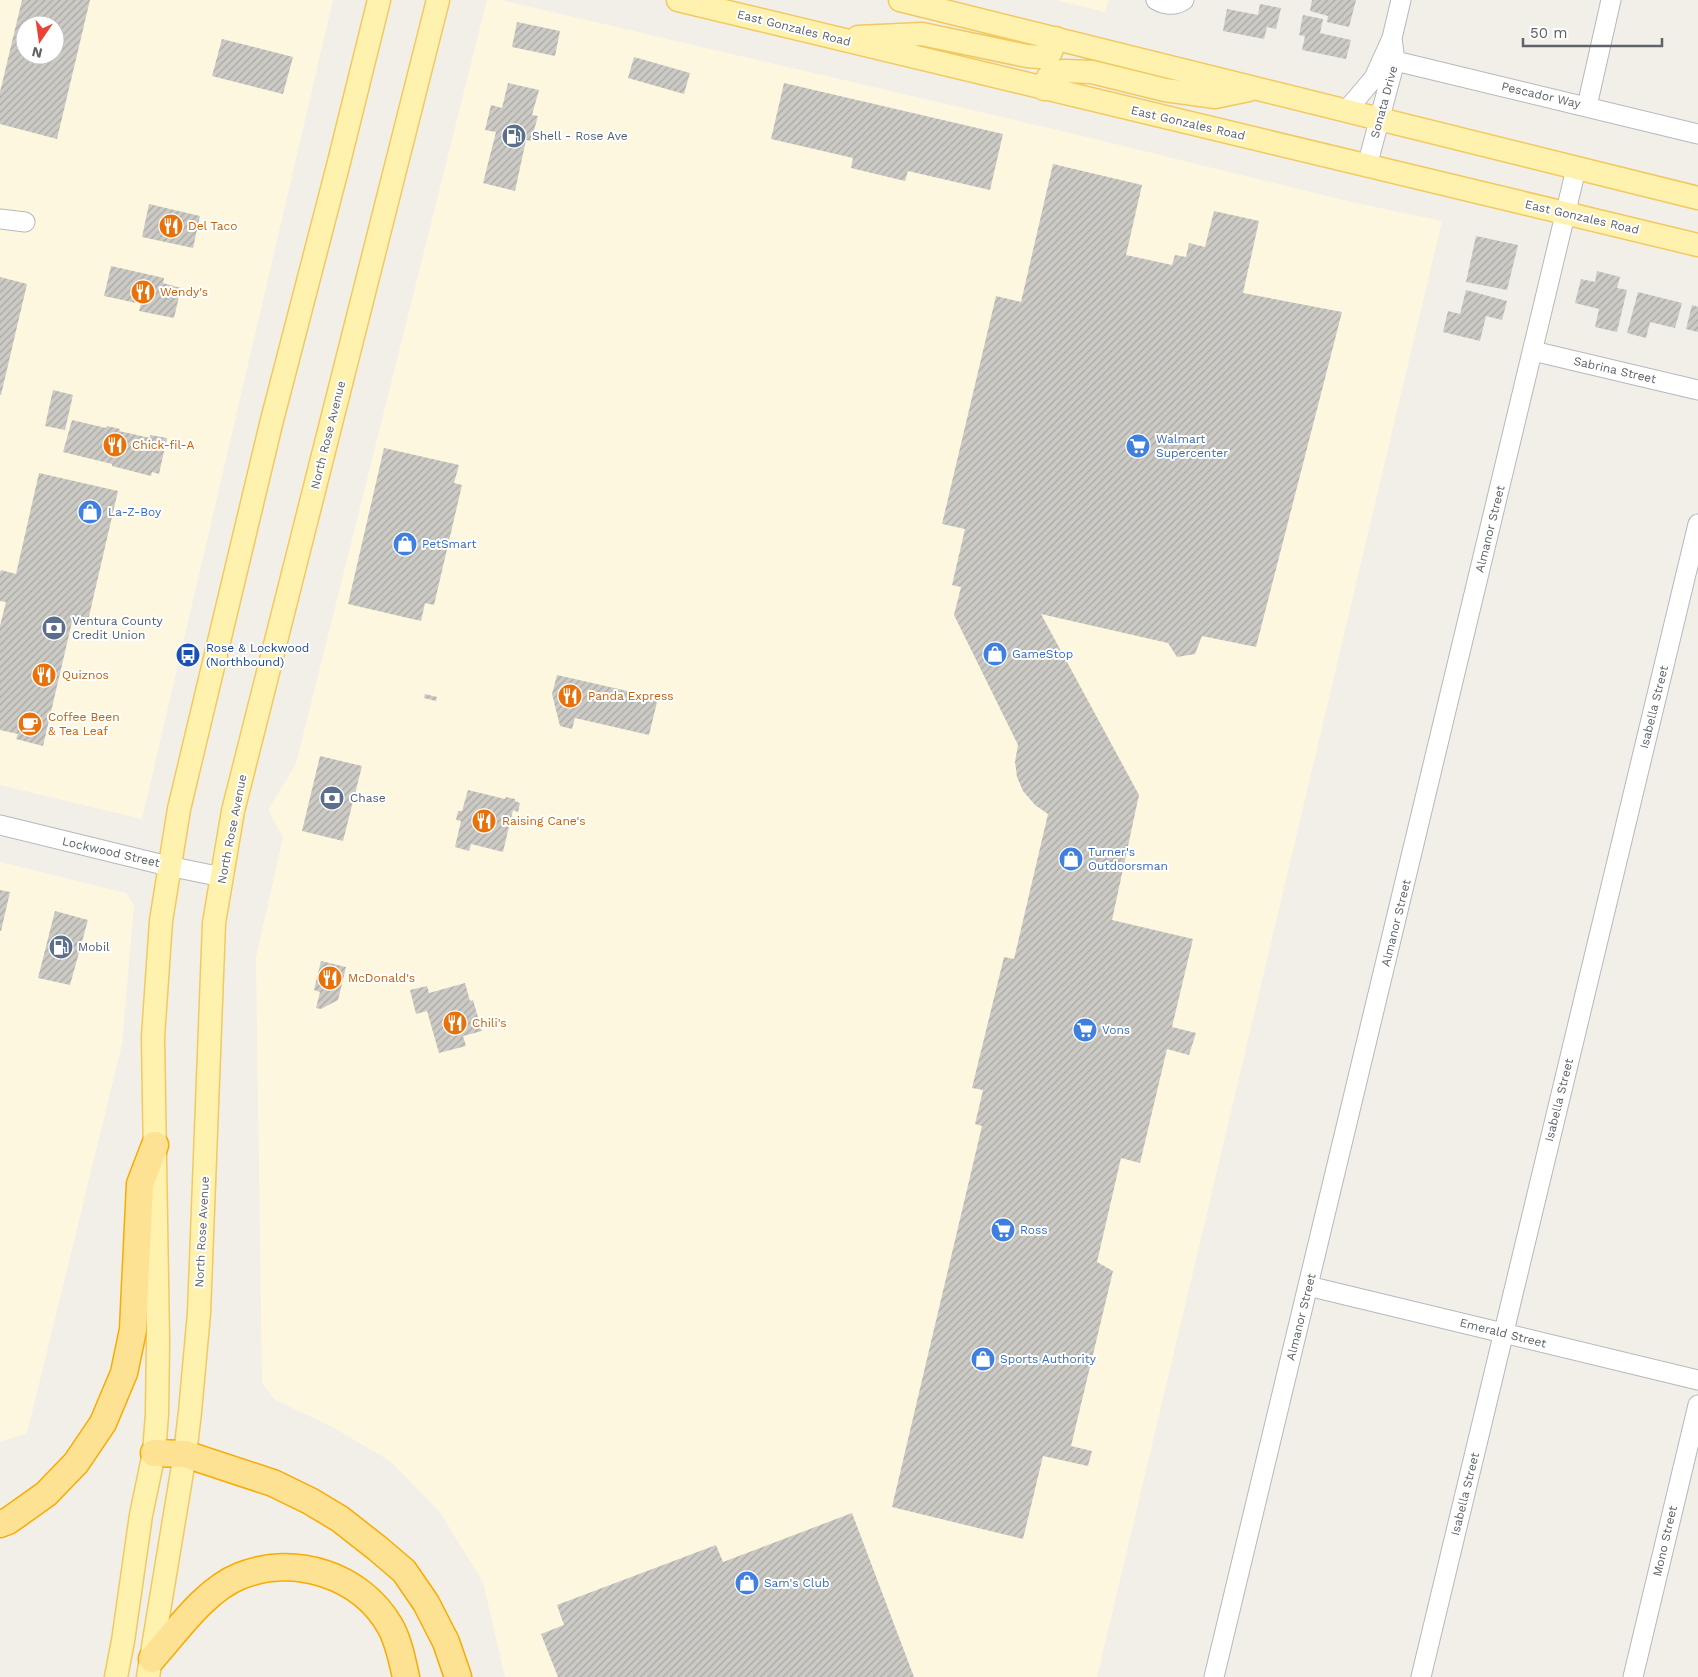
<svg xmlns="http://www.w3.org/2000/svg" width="1698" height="1677" font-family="'Work Sans',sans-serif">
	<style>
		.commercial { fill: #fef7e0; fill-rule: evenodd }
		.building { fill: url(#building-hatch); fill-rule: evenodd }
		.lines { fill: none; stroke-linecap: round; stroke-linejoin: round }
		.minor-casing { stroke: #b5b8bc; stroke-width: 21 }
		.major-casing { stroke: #f2c960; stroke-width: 25 }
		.highway-casing { stroke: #f9ab00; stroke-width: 29 }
		.minor { stroke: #fff; stroke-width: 19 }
		.major { stroke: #fff2af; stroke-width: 22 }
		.highway { stroke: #fde293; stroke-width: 26 }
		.labels { text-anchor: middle; stroke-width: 4; stroke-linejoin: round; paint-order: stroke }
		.street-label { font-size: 12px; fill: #5f6368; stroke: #fff }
		.service-label { font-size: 12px; fill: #4e5e75; stroke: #fff; text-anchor: start }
		.food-label { font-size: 12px; fill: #c56008; stroke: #fff; text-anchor: start }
		.shop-label { font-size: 12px; fill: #366cbe; stroke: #fff; text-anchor: start }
		.transit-label { font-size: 12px; fill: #164399; stroke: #fff; text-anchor: start }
	</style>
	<defs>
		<pattern id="building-hatch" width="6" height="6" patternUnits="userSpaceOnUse" patternTransform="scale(1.25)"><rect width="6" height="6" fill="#cccac5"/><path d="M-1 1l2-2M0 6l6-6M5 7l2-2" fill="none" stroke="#a9a8a4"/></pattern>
	</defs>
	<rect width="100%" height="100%" fill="#f1efe8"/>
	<!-- commercial -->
	<path class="commercial" d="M0,0H333L142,819L0,785ZM25,25H55V55H25Z
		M487,0H501L1070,133L1356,203L1442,221L1097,1677H505L483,1582L439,1511L390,1461L336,1429L274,1399L262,1383L256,958L283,837L268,810L296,764Z
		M1056,0H1108L1105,12Z
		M0,862L126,893L134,905L122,1044L27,1433L0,1442Z"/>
	<!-- building -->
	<path class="building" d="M22,0H90L57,139L0,124V92ZM25,25H55V55H25Z
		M1312,0H1356L1349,27L1327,22L1328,16L1310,11Z
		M1260,4L1281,8L1276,29L1267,27L1264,39L1223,31L1227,9L1258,15Z
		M1303,15L1323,19L1320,33L1351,40L1346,59L1302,50L1305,36L1299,35Z
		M517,22L560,31L555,56L512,47Z
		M222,39L293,57L283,94L212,76Z
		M634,57L690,73L684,94L628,78Z
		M508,83L539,90L532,115L538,116L531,141L526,140L515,191L483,183L496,132L485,130L491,105L502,108Z
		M784,83L1003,134L990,190L908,171L905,181L851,168L853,158L771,139Z
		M1053,164L1142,185L1126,255L1172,265L1175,255L1186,257L1189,243L1205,247L1214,211L1259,221L1243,293L1342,312L1256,647L1202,636L1195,654L1177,657L1168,643L1041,614L1139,795L1112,920L1193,939L1172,1027L1196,1033L1189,1055L1167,1049L1140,1163L1121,1158L1097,1262L1113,1271L1071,1446L1092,1451L1088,1466L1043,1456L1023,1539L892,1507L982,1126L975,1124L983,1090L972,1088L1004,957L1014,959L1048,814L1035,805L1023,791L1017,777L1015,762L1018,745L954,615L961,587L952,585L965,529L942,524L996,296L1021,302Z
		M149,204L200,216L193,248L142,237Z
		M1476,236L1518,245L1507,290L1466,282Z
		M111,266L164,278L163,283L181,288L174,318L139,311L141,304L104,296Z
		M1597,271L1620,277L1617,288L1627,290L1617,332L1595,327L1599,309L1575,303L1581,279L1595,282Z
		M0,277L27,284L1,395H0Z
		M1466,290L1507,301L1502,320L1486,316L1480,341L1443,332L1448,311L1460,314Z
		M1638,292L1682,303L1675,328L1650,322L1646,338L1627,333Z
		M1692,305L1698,307V332L1686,329Z
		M53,390L73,395L65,430L45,426Z
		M72,420L106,428L107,426L120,429L119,431L150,438V435L167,438L159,474L152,472L151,476L112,466V464L63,452Z
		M384,448L459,465L454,483L462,485L434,605L425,603L421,621L348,604Z
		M39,473L118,491L87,625L72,622L43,746L16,739L18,734L0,730V626L6,602L0,601V573L1,570L16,574Z
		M557,675L658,698L649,735L575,718L572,729L560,726L552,694Z
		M425,694L437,697L436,701L424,698Z
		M320,756L362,766L343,841L302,831Z
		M468,790L505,799L506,797L515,799V801L520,803L518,812L513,810L503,852L471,844L469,851L455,847L461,821L456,820L458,811H462Z
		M0,890L10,892L1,931H0Z
		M55,911L88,920L70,985L38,978Z
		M321,961L346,967L338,1000L321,1009L316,1008L320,992L314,990Z
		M465,983L470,1001L473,1000L482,1031L463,1036L466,1046L439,1053L427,1011L416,1014L410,990L427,986L429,993Z
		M852,1513L914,1677H558L541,1634L564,1625L557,1605L716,1545L723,1562Z"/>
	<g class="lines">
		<defs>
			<path id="minor" d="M1156,0C1165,5 1175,6 1184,0
				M1383,58L1698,134
				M1587,106L1611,0
				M1346,111L1374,78L1392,38L1401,0
				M1367,166L1395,61L1392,38
				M0,219L25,222
				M1533,351L1698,390
				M0,825L168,866L222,877
				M1308,1286L1698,1380
				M1214,1677L1576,169
				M1421,1677L1698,524
				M1633,1677L1698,1405"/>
			<path id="major" d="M678,0L1698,245
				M900,0L1698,198
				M858,37L922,34L1027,56L1040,57L1051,52L1056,38
				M1044,89L1048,77L1054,72L1065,71L1092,72L1165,90L1215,97L1249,90
				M116,1677L123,1641L141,1515L154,1453L157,1414L158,1342L153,1037L161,921L179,809L271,424L339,162L379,0
				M148,1677L185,1454L190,1412L199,1313L214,923L233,811L438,0"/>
			<path id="highway" d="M154,1453L185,1454L273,1483L310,1501L340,1519L377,1548L404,1571L426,1603L446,1642L458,1677
				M0,1524L8,1521L46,1494L76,1463L103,1423L124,1373L133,1330L140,1184L155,1145
				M152,1659C177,1631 205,1590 240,1576C294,1554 361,1575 390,1626C399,1642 402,1660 406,1677"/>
		</defs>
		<!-- minor casing -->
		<use href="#minor" class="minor-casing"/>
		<!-- major casing -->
		<use href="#major" class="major-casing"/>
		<!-- highway casing -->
		<use href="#highway" class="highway-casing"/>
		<!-- minor -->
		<use href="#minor" class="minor"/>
		<!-- major -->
		<use href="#major" class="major"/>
		<!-- highway -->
		<use href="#highway" class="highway"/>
	</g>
	<!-- icons -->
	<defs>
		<symbol id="fuel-disc" viewBox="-11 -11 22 22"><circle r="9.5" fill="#5c6f8a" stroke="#fff"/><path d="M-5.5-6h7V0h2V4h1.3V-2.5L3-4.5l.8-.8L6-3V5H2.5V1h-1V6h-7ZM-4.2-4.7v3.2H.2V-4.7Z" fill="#fff"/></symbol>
		<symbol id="restaurant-disc" viewBox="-11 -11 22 22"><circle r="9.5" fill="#e8710a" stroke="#fff"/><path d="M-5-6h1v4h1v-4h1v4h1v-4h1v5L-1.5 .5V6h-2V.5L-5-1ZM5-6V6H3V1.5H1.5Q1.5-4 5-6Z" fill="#fff"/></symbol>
		<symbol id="supermarket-disc" viewBox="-11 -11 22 22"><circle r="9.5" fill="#3f7fe0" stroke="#fff"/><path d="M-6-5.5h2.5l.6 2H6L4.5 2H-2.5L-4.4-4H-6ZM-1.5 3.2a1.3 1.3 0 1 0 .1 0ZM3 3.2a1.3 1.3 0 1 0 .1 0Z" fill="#fff"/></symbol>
		<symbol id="shop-disc" viewBox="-11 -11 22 22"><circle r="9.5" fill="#3f7fe0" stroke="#fff"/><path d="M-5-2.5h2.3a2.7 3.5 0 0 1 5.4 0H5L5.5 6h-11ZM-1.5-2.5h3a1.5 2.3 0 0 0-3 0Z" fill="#fff"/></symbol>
		<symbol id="bank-disc" viewBox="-11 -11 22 22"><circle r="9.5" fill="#5c6f8a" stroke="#fff"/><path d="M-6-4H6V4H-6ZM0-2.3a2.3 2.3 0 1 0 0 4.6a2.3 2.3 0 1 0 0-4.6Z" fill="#fff"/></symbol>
		<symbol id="bus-disc" viewBox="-11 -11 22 22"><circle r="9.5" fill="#1a4fb4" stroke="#fff"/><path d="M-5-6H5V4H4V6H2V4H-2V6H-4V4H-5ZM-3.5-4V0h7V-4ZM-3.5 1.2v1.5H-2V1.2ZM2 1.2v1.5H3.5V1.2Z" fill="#fff"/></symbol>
		<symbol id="cafe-disc" viewBox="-11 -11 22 22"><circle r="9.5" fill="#e8710a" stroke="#fff"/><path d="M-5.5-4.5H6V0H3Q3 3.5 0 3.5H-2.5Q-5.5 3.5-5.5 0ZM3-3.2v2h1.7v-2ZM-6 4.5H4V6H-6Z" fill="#fff"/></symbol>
	</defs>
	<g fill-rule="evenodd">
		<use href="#fuel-disc" x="500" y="122" width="28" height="28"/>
		<use href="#restaurant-disc" x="157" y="212" width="28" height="28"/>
		<use href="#restaurant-disc" x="129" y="278" width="28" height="28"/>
		<use href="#restaurant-disc" x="101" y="431" width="28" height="28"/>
		<use href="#supermarket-disc" x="1124" y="432" width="28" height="28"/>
		<use href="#shop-disc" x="76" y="498" width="28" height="28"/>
		<use href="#shop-disc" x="391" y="530" width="28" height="28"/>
		<use href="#bank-disc" x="40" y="614" width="28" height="28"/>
		<use href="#shop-disc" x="981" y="640" width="28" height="28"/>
		<use href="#bus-disc" x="174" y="641" width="28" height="28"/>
		<use href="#restaurant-disc" x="30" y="661" width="28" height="28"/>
		<use href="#restaurant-disc" x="556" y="682" width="28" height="28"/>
		<use href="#cafe-disc" x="16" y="710" width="28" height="28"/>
		<use href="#bank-disc" x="318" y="784" width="28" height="28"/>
		<use href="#restaurant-disc" x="470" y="807" width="28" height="28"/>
		<use href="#shop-disc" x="1057" y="845" width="28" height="28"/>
		<use href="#fuel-disc" x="47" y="933" width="28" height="28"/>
		<use href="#restaurant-disc" x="316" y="964" width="28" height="28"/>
		<use href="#restaurant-disc" x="441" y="1009" width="28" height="28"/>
		<use href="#supermarket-disc" x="1071" y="1016" width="28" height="28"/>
		<use href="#supermarket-disc" x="989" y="1216" width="28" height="28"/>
		<use href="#shop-disc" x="969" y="1345" width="28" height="28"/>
		<use href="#shop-disc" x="733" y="1569" width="28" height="28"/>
	</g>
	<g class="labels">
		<!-- street labels -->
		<g class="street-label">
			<text transform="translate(794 28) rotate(14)" y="4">East Gonzales Road</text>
			<text transform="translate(1541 95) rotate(13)" y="4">Pescador Way</text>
			<text transform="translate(1384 102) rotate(-75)" y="4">Sonata Drive</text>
			<text transform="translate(1188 123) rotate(13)" y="4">East Gonzales Road</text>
			<text transform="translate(1582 217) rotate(13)" y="4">East Gonzales Road</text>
			<text transform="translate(1615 370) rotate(13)" y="4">Sabrina Street</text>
			<text transform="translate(328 435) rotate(-76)" y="4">North Rose Avenue</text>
			<text transform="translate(1490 529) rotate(-76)" y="4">Almanor Street</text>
			<text transform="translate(1654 707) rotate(-76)" y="4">Isabella Street</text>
			<text transform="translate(232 829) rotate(-79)" y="4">North Rose Avenue</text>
			<text transform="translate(111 852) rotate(13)" y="4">Lockwood Street</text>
			<text transform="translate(1396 923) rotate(-76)" y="4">Almanor Street</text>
			<text transform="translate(1559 1100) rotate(-76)" y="4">Isabella Street</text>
			<text transform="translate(202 1232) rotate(-87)" y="4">North Rose Avenue</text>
			<text transform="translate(1301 1317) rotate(-76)" y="4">Almanor Street</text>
			<text transform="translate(1503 1333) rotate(14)" y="4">Emerald Street</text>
			<text transform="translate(1465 1494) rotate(-76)" y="4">Isabella Street</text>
			<text transform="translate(1665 1541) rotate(-77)" y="4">Mono Street</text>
		</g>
		<!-- service labels -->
		<g class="service-label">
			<text x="532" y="140">Shell - Rose Ave</text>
			<text x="72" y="625">Ventura County<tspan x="72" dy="14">Credit Union</tspan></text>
			<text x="350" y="802">Chase</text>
			<text x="78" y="951">Mobil</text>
		</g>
		<!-- food labels -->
		<g class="food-label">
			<text x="188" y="230">Del Taco</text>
			<text x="160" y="296">Wendy's</text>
			<text x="132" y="449">Chick-fil-A</text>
			<text x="62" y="679">Quiznos</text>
			<text x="588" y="700">Panda Express</text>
			<text x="48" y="721">Coffee Been<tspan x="48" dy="14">&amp; Tea Leaf</tspan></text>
			<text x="502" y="825">Raising Cane's</text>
			<text x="348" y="982">McDonald's</text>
			<text x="472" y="1027">Chili's</text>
		</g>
		<!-- shop labels -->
		<g class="shop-label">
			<text x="1156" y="443">Walmart<tspan x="1156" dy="14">Supercenter</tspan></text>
			<text x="108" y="516">La-Z-Boy</text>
			<text x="422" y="548">PetSmart</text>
			<text x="1012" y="658">GameStop</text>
			<text x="1088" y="856">Turner's<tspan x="1088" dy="14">Outdoorsman</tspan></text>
			<text x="1102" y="1034">Vons</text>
			<text x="1020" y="1234">Ross</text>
			<text x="1000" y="1363">Sports Authority</text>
			<text x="764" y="1587">Sam's Club</text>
		</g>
		<!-- transit labels -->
		<g class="transit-label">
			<text x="206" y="652">Rose &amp; Lockwood<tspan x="206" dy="14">(Northbound)</tspan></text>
		</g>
	</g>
	<!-- north arrow -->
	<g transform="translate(40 40) rotate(193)"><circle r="24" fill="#ffffff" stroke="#bfc1c3"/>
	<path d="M0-4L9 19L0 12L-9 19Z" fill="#ea4335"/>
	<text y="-8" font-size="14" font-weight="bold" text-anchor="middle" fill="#5f6368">N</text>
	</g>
	<!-- scale -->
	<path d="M1523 38v8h139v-8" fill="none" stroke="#5f6368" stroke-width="2.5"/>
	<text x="1530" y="38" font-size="15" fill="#5f6368" stroke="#ffffff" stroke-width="4" paint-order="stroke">50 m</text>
</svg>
